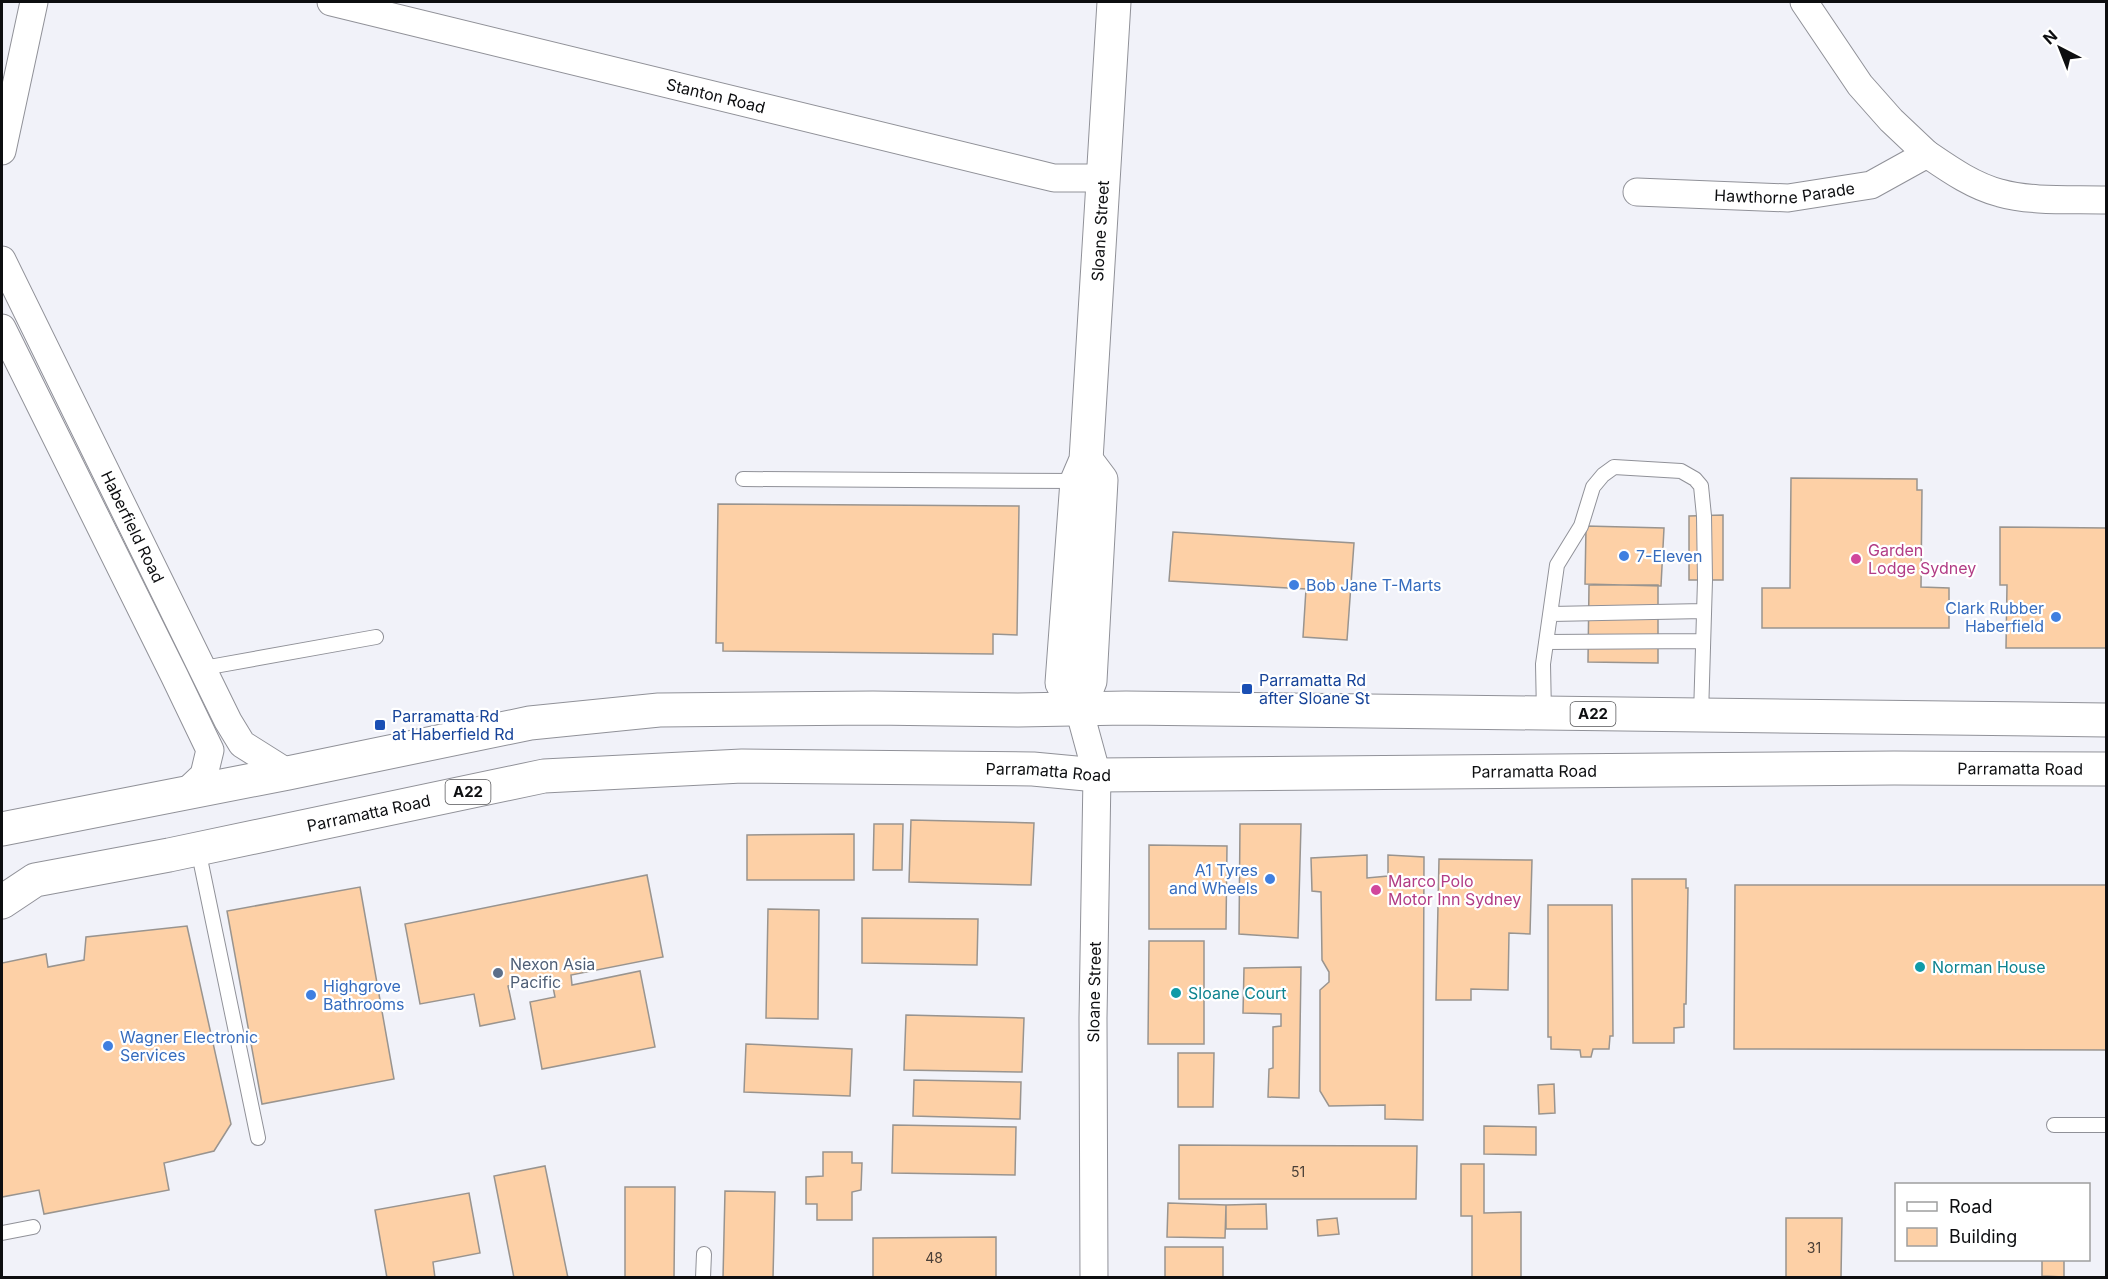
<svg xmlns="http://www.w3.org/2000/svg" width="2108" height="1279" font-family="Inter,sans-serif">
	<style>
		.building { fill: #fdd0a6; stroke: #99948f; stroke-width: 1.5 }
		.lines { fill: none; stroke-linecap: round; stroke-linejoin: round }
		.service-casing { stroke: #909198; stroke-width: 16 }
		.minor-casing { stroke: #909198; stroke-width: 29 }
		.tertiary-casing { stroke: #909198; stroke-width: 35 }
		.trunk-casing { stroke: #909198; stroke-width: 35 }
		.service { stroke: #fff; stroke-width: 14 }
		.minor { stroke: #fff; stroke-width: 27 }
		.tertiary { stroke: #fff; stroke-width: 33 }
		.trunk { stroke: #fff; stroke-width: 33 }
		.shop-dot { fill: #3f7fe0; stroke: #fff; stroke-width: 2 }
		.hotel-dot { fill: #d1479c; stroke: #fff; stroke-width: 2 }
		.transit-dot { fill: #1a4fb4; stroke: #fff; stroke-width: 2 }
		.culture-dot { fill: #0f9aa8; stroke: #fff; stroke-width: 2 }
		.service-dot { fill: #5c6f8a; stroke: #fff; stroke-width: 2 }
		.labels { text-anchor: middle; stroke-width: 4.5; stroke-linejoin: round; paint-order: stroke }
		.number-label { font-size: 14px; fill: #493e36 }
		.shield { fill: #fff; stroke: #565658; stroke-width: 1.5 }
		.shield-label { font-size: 15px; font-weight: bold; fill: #0d0e10 }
		.street-label { font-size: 16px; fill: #0d0e10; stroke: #fff }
		.hotel-label { font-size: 16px; fill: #b23c85; stroke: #fff; text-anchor: start }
		.shop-label { font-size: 16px; fill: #366cbe; stroke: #fff; text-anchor: start }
		.transit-label { font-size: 16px; fill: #164399; stroke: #fff; text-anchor: start }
		.service-label { font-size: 16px; fill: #4e5e75; stroke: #fff; text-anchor: start }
		.culture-label { font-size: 16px; fill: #0d838f; stroke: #fff; text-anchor: start }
	</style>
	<rect width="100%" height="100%" fill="#f1f2f9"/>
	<!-- building -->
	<path class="building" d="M1791,478L1917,479V490H1922L1921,587L1949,588V628H1762V588H1790Z
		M718,504L1019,506L1017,635L993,634V654L723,651V643H716Z
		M1723,515V580H1689V516Z
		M1586,526L1664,528L1661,586L1585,584Z
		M2000,527L2106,528V648H2006L2007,585H2000Z
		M1173,532L1354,543L1347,640L1303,637L1306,589L1169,581Z
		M1589,585H1658V663L1588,662Z
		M911,820L1034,823L1031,885L909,882Z
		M874,824H903L902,870H873Z
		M1240,824H1301L1298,938L1239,934Z
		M854,834V880H747V835Z
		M1149,845L1227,846L1226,929H1149Z
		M1367,855V878L1388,876V855L1424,857L1423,1120L1385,1119V1105L1329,1106L1320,1091V990L1329,982V972L1322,960L1321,892L1312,891L1311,858Z
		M1439,859L1532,860L1530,934L1509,933L1508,990L1471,989V1000H1436Z
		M647,875L663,957L571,975L572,985L640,971L655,1047L542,1069L530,1002L555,997L551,977L508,986L515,1019L480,1026L474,994L420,1004L405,924Z
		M1632,879H1686V888H1688L1686,1004H1684V1027L1674,1028V1043H1633Z
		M1735,885H2106V1050L1734,1049Z
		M360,887L394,1079L262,1104L227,911Z
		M1548,905H1612L1613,1036H1610L1609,1049H1593L1591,1057H1581L1580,1050L1551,1049V1037H1548Z
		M768,909L819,910L818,1019L766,1018Z
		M862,918L978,919L977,965L862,963Z
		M187,926L231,1124L214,1151L164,1163L169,1190L44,1214L39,1190L2,1197V963L46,954L48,967L84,960L86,937Z
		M1149,941H1204V1044H1148Z
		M1301,967L1299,1098L1268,1097L1269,1069L1273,1068V1027L1281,1026V1014L1243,1013L1244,968Z
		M906,1015L1024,1018L1022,1072L904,1070Z
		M746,1044L852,1049L850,1096L744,1092Z
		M1178,1053H1214L1213,1107H1178Z
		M914,1080L1021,1082L1020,1119L913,1116Z
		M1554,1084L1555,1113L1539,1114L1538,1085Z
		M893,1125L1016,1127L1015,1175L892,1173Z
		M1484,1126L1536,1127V1155L1484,1154Z
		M1179,1145L1417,1146L1416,1199H1179Z
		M823,1152H852V1163H862L861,1190L852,1192V1220H817V1204H806V1177L823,1176Z
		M1461,1164H1484V1213L1521,1212V1278H1472V1216H1461Z
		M545,1166L568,1278H514L494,1176Z
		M625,1187H675L674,1278H625Z
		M725,1191L775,1192L773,1278H723Z
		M469,1193L480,1253L433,1262L435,1278H387L375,1210Z
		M1168,1203L1226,1205L1225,1238L1167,1237Z
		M1266,1204L1267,1229H1226V1205Z
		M1337,1218L1339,1234L1318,1236L1317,1220Z
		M1786,1218H1842L1841,1278H1786Z
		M996,1237V1278H873V1238Z
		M1165,1247H1223V1278H1165Z
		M2042,1260H2064V1277L2042,1276Z"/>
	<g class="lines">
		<defs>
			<path id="service" d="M743,479L1077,481
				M1551,614L1704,611
				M1546,642L1703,641
				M198,669L376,637
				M1544,714L1543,664L1557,565L1581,526L1593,487L1603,475L1614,467L1681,471L1695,479L1701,486L1704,516L1705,580L1701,715
				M198,849L258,1138
				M2054,1125H2106
				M2,1233L33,1227
				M703,1278L704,1254"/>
			<g id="minor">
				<path id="s1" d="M331,2L1054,178H1103"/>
				<path d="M1804,2L1860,85L1891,120L1927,154"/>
				<path d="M2,151L34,2"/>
				<path id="s2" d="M1637,192L1788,198L1871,185L1927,154C1949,169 1973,186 2000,193C2031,202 2074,199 2106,200"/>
				<path id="s3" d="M2,260L228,721L242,744L288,773"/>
				<path d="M2,328L174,675L210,750L204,775L185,793"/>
				<path d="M1079,709L1097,775L1093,1018L1094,1278"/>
			</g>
			<g id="tertiary">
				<path id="s4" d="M1079,709L1062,683L1077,481L1086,460L1114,2"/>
				<path d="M1079,709L1090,681L1101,480L1086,460"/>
			</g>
			<g id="trunk">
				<path d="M2,829L288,773L530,723L659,710L873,708L1018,710L1126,708L2106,720"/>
				<path id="s5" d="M2,902L35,880L169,855L544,776L742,766L1033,769L1097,775L1894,768L2106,769"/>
			</g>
		</defs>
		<!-- service casing -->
		<use href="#service" class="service-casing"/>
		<!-- minor casing -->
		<use href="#minor" class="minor-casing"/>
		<!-- tertiary casing -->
		<use href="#tertiary" class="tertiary-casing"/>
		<!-- trunk casing -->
		<use href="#trunk" class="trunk-casing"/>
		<!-- service -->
		<use href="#service" class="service"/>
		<!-- minor -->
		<use href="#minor" class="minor"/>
		<!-- tertiary -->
		<use href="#tertiary" class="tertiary"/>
		<!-- trunk -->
		<use href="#trunk" class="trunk"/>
	</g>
	<!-- markers -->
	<g class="shop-dot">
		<circle cx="1624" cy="556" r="6"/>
		<circle cx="1294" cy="585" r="6"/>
		<circle cx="2056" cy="617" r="6"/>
		<circle cx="1270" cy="879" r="6"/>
		<circle cx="311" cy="995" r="6"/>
		<circle cx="108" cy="1046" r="6"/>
	</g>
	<g class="hotel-dot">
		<circle cx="1856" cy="559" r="6"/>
		<circle cx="1376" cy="890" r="6"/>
	</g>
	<g class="transit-dot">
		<rect x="1241" y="683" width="12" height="12" rx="3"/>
		<rect x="374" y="719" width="12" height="12" rx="3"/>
	</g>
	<g class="culture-dot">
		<circle cx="1920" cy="967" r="6"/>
		<circle cx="1176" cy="993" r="6"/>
	</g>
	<circle class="service-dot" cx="498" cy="973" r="6"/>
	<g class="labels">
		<!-- number labels -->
		<g class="number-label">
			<text x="1298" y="1177">51</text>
			<text x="1814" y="1253">31</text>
			<text x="934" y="1263">48</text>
		</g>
		<!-- shield labels -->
		<g class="shield">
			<rect x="1570.5" y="702" width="45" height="24" rx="4.5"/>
			<rect x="445.5" y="780" width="45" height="24" rx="4.5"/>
		</g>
		<g class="shield-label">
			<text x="1593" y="719">A22</text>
			<text x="468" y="797">A22</text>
		</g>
		<!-- street labels -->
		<g class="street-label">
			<text dy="6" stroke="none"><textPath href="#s1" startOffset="396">Stanton Road</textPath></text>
			<text dy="6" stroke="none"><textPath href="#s2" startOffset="148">Hawthorne Parade</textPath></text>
			<text dy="6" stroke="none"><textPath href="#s4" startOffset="486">Sloane Street</textPath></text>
			<text dy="6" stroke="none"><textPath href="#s3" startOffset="297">Haberfield Road</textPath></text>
			<text dy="6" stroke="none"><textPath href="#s5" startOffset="2036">Parramatta Road</textPath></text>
			<text dy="6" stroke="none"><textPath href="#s5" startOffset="1550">Parramatta Road</textPath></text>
			<text dy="6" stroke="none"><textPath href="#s5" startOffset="1064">Parramatta Road</textPath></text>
			<text dy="6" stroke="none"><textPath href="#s5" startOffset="380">Parramatta Road</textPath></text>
			<text transform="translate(1094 992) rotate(-89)" y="6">Sloane Street</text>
		</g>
		<!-- hotel labels -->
		<g class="hotel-label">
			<text x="1868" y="556">Garden<tspan x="1868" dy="18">Lodge Sydney</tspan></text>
			<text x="1388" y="887">Marco Polo<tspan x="1388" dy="18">Motor Inn Sydney</tspan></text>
		</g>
		<!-- shop labels -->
		<g class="shop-label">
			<text x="1636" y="562">7-Eleven</text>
			<text x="1306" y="591">Bob Jane T-Marts</text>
			<text x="2044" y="614" text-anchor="end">Clark Rubber<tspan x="2044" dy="18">Haberfield</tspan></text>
			<text x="1258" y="876" text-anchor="end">A1 Tyres<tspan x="1258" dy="18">and Wheels</tspan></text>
			<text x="323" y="992">Highgrove<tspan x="323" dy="18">Bathrooms</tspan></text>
			<text x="120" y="1043">Wagner Electronic<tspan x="120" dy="18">Services</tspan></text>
		</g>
		<!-- transit labels -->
		<g class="transit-label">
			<text x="1259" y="686">Parramatta Rd<tspan x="1259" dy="18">after Sloane St</tspan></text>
			<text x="392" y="722">Parramatta Rd<tspan x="392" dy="18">at Haberfield Rd</tspan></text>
		</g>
		<!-- service labels -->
		<g class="service-label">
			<text x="510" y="970">Nexon Asia<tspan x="510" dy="18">Pacific</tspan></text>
		</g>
		<!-- culture labels -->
		<g class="culture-label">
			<text x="1932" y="973">Norman House</text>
			<text x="1188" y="999">Sloane Court</text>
		</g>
	</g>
	<!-- border -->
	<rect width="2108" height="1279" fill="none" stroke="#0d0e10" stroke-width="6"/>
	<!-- legend -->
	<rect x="1895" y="1183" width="195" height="78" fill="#ffffff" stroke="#9e9f9f" stroke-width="1.5"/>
	<rect x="1907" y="1202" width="30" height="9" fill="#ffffff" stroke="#9e9f9f" stroke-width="1.5"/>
	<text x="1949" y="1213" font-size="18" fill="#0d0e10">Road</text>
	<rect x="1907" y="1228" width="30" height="18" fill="#fdd0a6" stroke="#9e9f9f" stroke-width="1.5"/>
	<text x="1949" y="1243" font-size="18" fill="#0d0e10">Building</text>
	<!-- north arrow -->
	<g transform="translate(2060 48) rotate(318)" stroke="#ffffff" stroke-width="4.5" paint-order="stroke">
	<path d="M0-4.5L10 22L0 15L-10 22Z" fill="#0d0e10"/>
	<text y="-9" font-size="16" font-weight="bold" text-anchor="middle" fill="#0d0e10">N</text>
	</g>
</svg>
